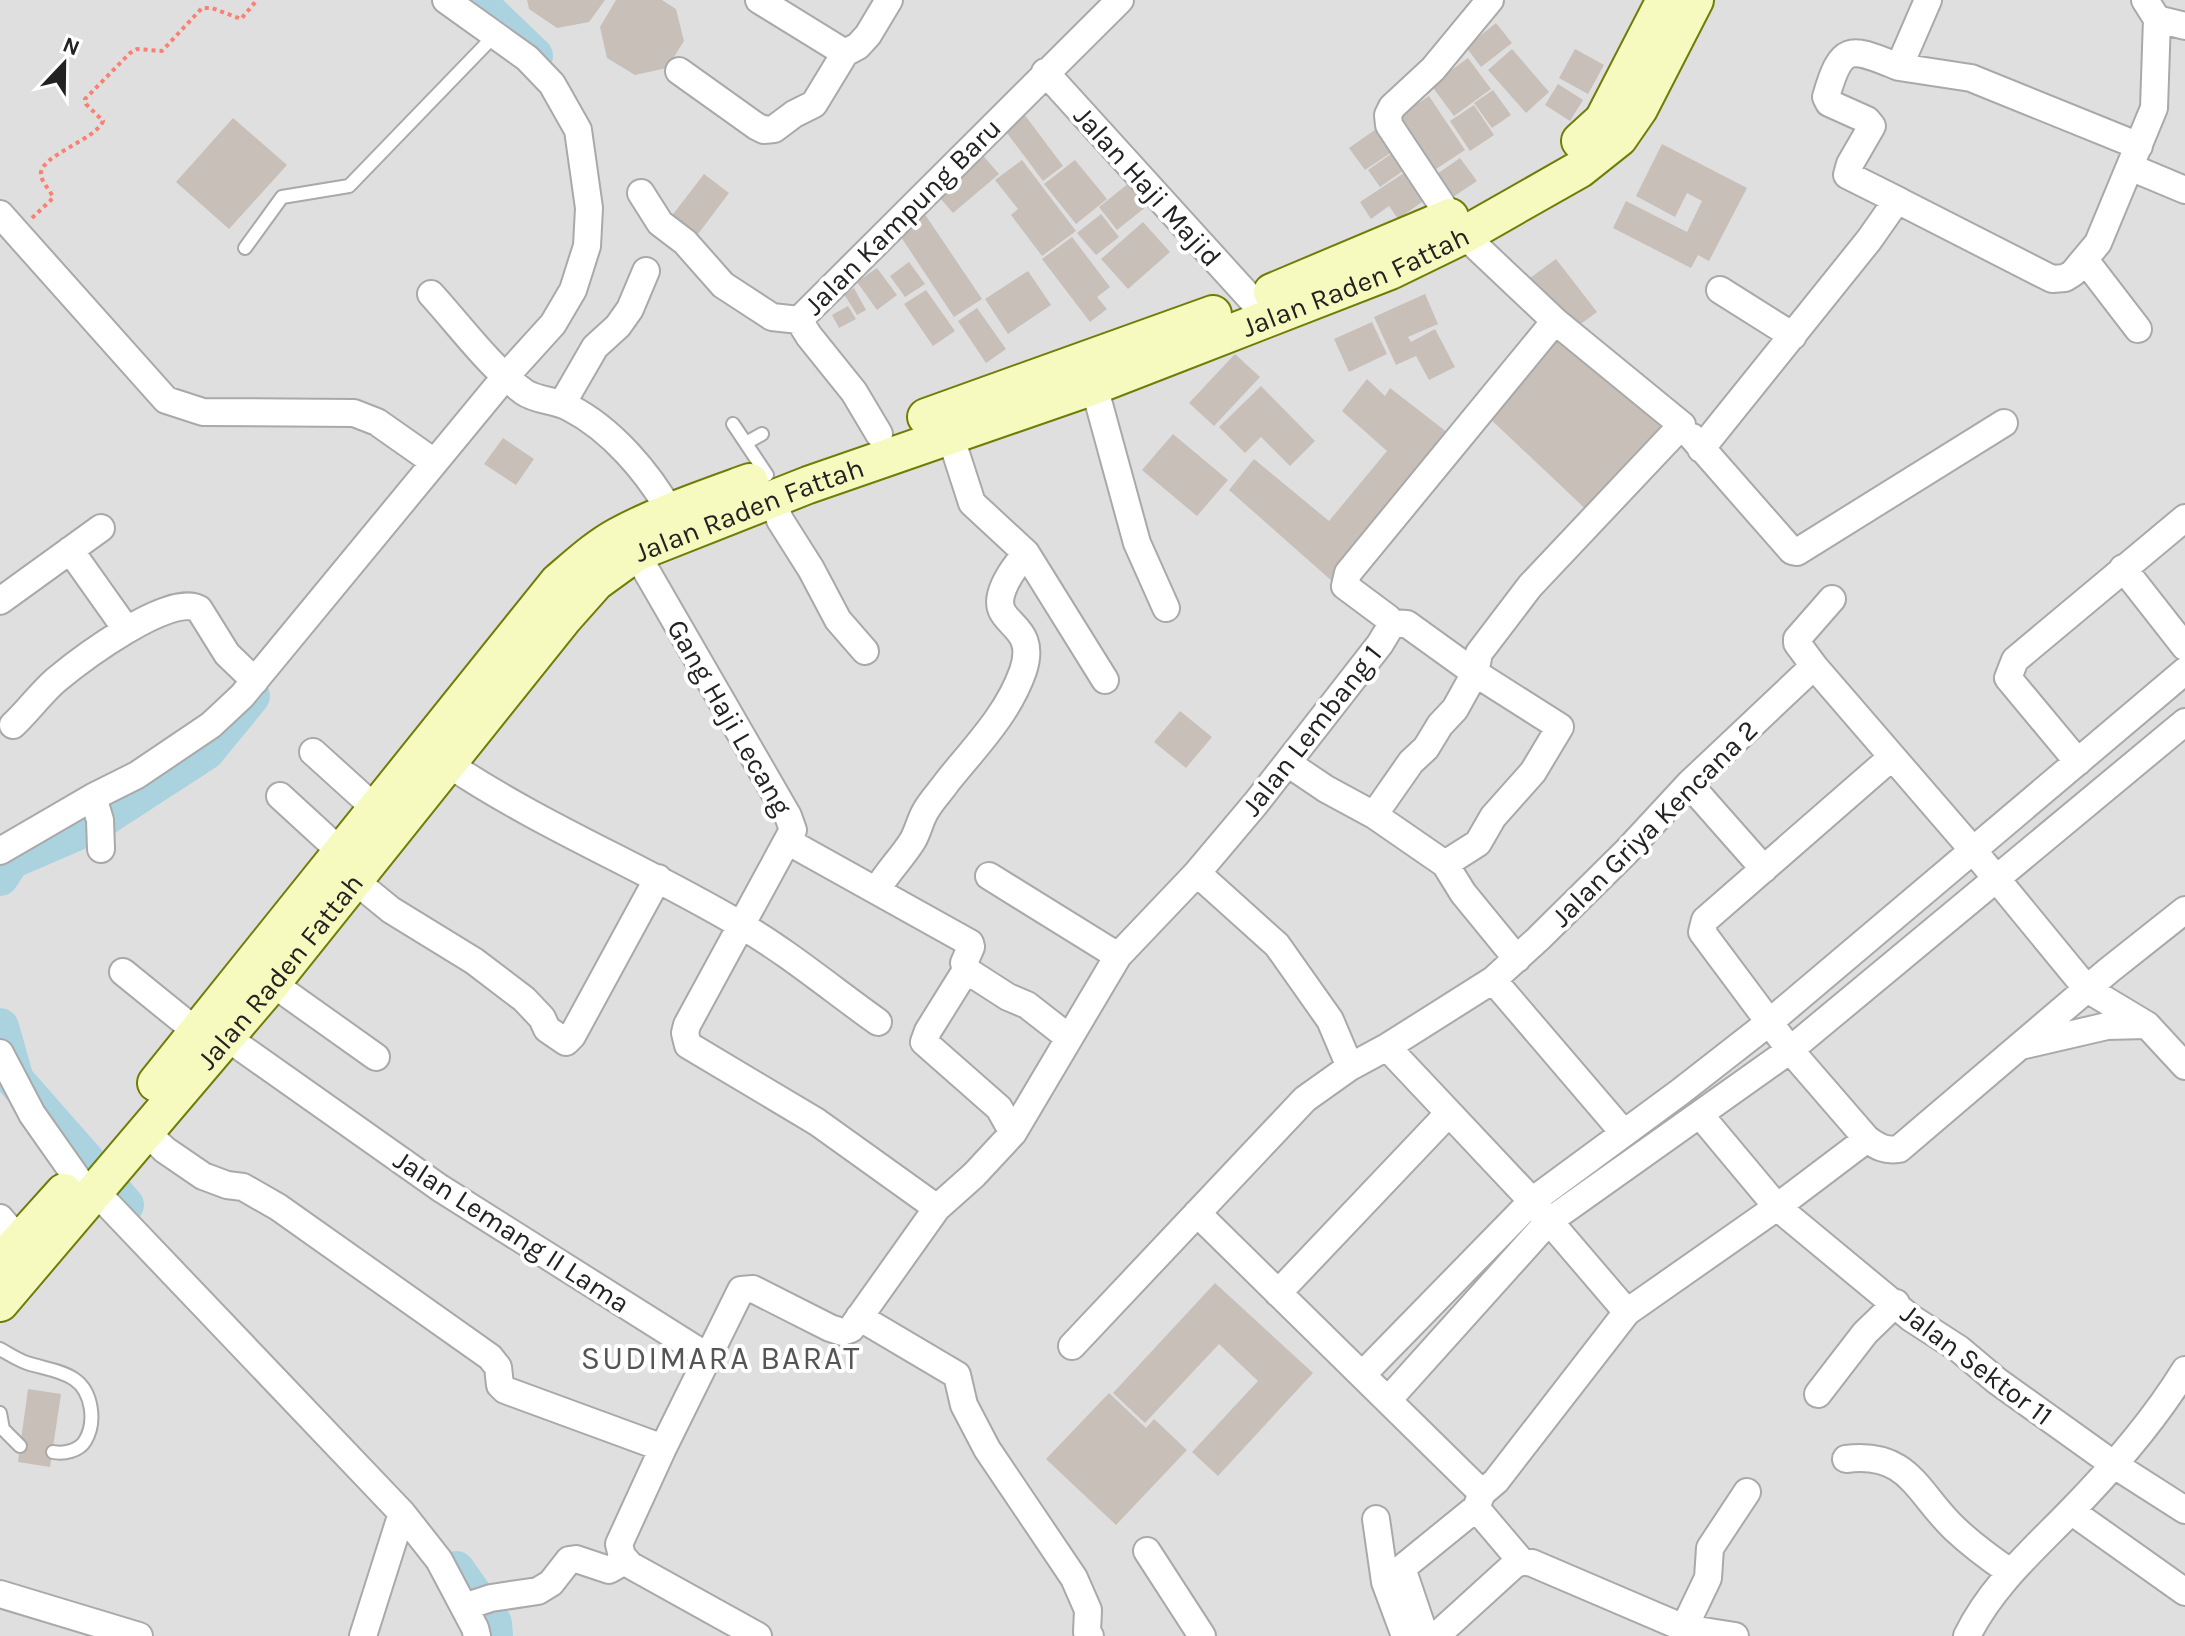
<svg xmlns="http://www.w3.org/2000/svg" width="2185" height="1636" font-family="Karla,sans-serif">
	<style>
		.residential { fill: #e0dfdf }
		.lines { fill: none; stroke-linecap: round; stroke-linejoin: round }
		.river { stroke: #aad3df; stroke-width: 38 }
		.building { fill: #c7bfb8 }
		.service-casing { stroke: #a9a9a9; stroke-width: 16 }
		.minor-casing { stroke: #a9a9a9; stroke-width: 30 }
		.secondary-casing { stroke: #707d05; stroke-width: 40 }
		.path { stroke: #fa8072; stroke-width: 4; stroke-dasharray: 4 4; stroke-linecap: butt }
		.service { stroke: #fff; stroke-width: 12 }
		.minor { stroke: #fff; stroke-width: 26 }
		.secondary { stroke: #f7fabf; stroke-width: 36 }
		.labels { text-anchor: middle; stroke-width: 8; stroke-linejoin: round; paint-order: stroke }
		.street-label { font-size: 28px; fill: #222; stroke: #fff }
		.quarter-label { font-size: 32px; letter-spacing: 2px; fill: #555; stroke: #fff }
	</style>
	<rect width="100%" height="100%" fill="#f2efe9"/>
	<!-- residential -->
	<path class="residential" d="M0,0H2185V1636H0Z"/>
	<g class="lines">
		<!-- river -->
		<path class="river" d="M487,11L534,56
			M0,877L11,860L92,825L206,751L251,696
			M0,1027L15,1080L125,1205
			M456,1570L493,1623L494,1636"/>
	</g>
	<!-- building -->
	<path class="building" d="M527,0H605L589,22L557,28L529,9Z
		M616,0H662L676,9L684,41L667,68L635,75L607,58L600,27Z
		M1496,23L1512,43L1481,67L1466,47Z
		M1512,49L1549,92L1526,113L1488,70Z
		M1575,49L1604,65L1588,94L1559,78Z
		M1468,58L1491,89L1454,116L1431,85Z
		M1558,84L1583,100L1570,121L1545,105Z
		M1493,90L1511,115L1492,128L1474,103Z
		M1429,96L1465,150L1433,171L1397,117Z
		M1474,105L1494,135L1470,151L1450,121Z
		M1021,110L1063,166L1043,181L1001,125Z
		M233,118L287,165L229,229L176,182Z
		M1382,125L1398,148L1365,170L1349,148Z
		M1662,144L1747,188L1709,261L1698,255L1691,268L1613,228L1626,201L1687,232L1702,201L1687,193L1675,217L1636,196Z
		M1398,149L1410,166L1380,187L1368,170Z
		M980,152L999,174L953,213L934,191Z
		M1460,158L1477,181L1450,199L1434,176Z
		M1022,160L1076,231L1042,256L1011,215L1018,209L995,180Z
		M1075,160L1107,199L1076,224L1044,184Z
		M1413,167L1432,195L1398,219L1389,206L1371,219L1360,202Z
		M704,174L729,193L692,242L667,222Z
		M1134,179L1152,202L1117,230L1099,207Z
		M924,213L982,299L954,317L897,231Z
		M1101,214L1119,237L1096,255L1077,233Z
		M1143,222L1170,252L1128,289L1101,259Z
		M1072,237L1110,287L1097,297L1107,309L1090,322L1042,259Z
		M1556,259L1597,312L1571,331L1530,278Z
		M909,262L925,284L905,297L890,276Z
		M877,268L897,295L877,310L857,282Z
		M1028,271L1051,305L1008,334L985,299Z
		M854,288L866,310L857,315L844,294Z
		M926,290L955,331L933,346L904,304Z
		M1425,294L1438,324L1408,337L1411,342L1435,329L1455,367L1429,380L1416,356L1396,365L1374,317Z
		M848,306L856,319L839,328L832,315Z
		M977,308L1006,349L986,363L958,321Z
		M1372,322L1387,354L1349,372L1334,339Z
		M1560,331L1676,421L1593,516L1486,415Z
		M1235,354L1260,377L1214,426L1189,403Z
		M1367,379L1385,396L1390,388L1452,436L1333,582L1229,490L1254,459L1329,521L1387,451L1342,411Z
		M1261,386L1315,441L1290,466L1261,437L1245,453L1219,427Z
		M1173,434L1228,480L1197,516L1142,470Z
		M503,438L534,459L516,485L484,464Z
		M1180,711L1212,737L1186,768L1154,742Z
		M1215,1283L1313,1373L1218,1476L1192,1452L1258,1381L1219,1344L1145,1423L1113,1393Z
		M28,1389L61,1394L50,1467L18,1462Z
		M1109,1393L1146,1428L1154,1419L1187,1450L1116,1525L1046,1459Z"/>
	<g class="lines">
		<defs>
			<path id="service" d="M245,248L282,197L349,186L494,36
				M733,424L767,475
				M746,443L762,434
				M0,1349C9,1354 18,1360 27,1363C42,1368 61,1370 74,1379C93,1392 96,1423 85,1441C79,1451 64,1454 53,1452
				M0,1413L3,1429L20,1446"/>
			<path id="minor" d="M759,0L845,53
				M1928,0L1899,67L1971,78L2139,146
				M2157,19L2185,26
				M1899,67C1851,48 1842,41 1826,97L1829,103L1867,120L1872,126L1850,164L1847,175L1899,201
				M679,71L756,126L764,130L774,129L794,114L814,104L845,53L858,46L868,35L889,0
				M1045,72L1252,300
				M2130,167L2185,190
				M641,193L660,223L685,242L723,285L772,317L799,320L1120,0
				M0,214L166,400L203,412L354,413L377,422L434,462
				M1450,217L1389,125L1388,115L1392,107L1433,69L1490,0
				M2085,260L2138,329
				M1720,290L1793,336
				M431,294C461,327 489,366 524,392C537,401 556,400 570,408C611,429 648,472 671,513
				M799,320L809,336L854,392L879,434
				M1094,386L1137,543L1166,608
				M562,404L595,347L618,326L630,309L646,271
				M950,435L972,503L1026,553L1105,680
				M1692,437L1792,551L1797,552L2004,423
				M1701,449L1869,240L1895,203L1899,201L2052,279L2065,278L2073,273L2098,243L2154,108L2157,19L2145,0
				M773,498L780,520L811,569L838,620L865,651
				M70,550L126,629
				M636,553L788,816L793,830L687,1025L685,1033L688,1045L817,1122L937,1208
				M2123,568L2185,647
				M1832,599L1797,639V643L1814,666L1972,849L2087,989L2147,1025L2185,1066
				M0,601L101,528
				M1391,623L1407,624L1475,673L1560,727L1533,772L1493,817L1478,843L1445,864
				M13,725C28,711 41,693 56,680C80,660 170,592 199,609L227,654L255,681
				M313,752L376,809
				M1892,757L1705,920L1702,932L1790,1050L1867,1139C1878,1147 1885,1151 1899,1149L2108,971L2185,910
				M2078,762L2008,678L2015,660L2185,518
				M447,763C539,825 643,867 739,924C786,951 833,990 878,1022
				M1289,764L1326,789L1374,815L1445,864L1463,893L1517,959
				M1689,784L1764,869
				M280,796L341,852
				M93,797L100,820L101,849
				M1374,815L1411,762L1426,748L1440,725L1455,709L1475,673L1479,653L1530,586L1682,425L1555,321
				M787,841L970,943L971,947L964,963L966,970L1008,997L1027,1005L1068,1037
				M0,851L93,797L137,775L211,725L242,696L505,377L553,324L573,290L587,246L589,208L578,130L552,84L527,58L446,0
				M1197,873L1277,945L1330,1020L1350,1067
				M989,876L1118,956
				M353,879L391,910L474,961L524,999L542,1018L547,1029L566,1042L572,1036L658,878
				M877,890C887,872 902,858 913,840C918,831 920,821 925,812C931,801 940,792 947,782C975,747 1008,714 1023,671C1039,623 993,626 1001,595C1005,579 1016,566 1026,553
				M966,970L928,1031L924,1042L999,1108L1013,1133
				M123,972L197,1032
				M1493,980L1623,1132
				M272,983L376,1057
				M212,1027L440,1188L708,1357
				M2025,1045L2107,1026L2147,1025
				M1387,1047L1532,1201L1627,1312
				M0,1053L32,1114L77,1178
				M1701,1116L1777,1207L1911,1318L1959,1349L1997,1381L2113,1464L2185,1510
				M146,1132L165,1150L203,1176L227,1185L243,1187L278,1207L490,1357L498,1367L500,1385L505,1390L663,1448
				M96,1192L402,1513L439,1560L475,1628L477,1636
				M1197,1213L1482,1493
				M0,1218L31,1254
				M1278,1293L1448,1114
				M859,1317L957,1375L964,1405L987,1449L1074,1578L1088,1610L1087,1632L1090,1636
				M1072,1346L1305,1099L1350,1067L1387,1047L1493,980L1538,939L1626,852L1689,784L1814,666
				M1362,1375L1532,1201L1680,1092L1771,1021L2185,671
				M1818,1394L1865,1333L1896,1303
				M1388,1400L1548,1222L1790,1050L2185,722
				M1846,1459C1909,1451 1917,1493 1955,1529C1972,1545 1991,1559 2010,1572
				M1476,1508L1521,1561
				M2071,1511L2185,1592
				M1376,1519L1385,1582L1405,1636
				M1147,1551L1202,1636
				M1402,1568L1425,1636
				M1385,1582L1476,1508L1482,1493L1496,1481L1627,1312L1777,1207L1867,1139
				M0,1594L139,1636
				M464,1607L491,1598L538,1591L551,1583L569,1560L576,1559L609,1570L618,1565L622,1556
				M1684,1628L1708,1578L1710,1548L1747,1492
				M363,1636L402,1513
				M758,1636L630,1565L622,1556L619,1544L663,1448L741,1290L753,1289L830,1328L842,1332L851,1329L937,1208L974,1175L1013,1133L1118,956L1197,873L1256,803L1380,644L1389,629L1388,618L1345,586L1348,573L1555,321L1464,235
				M1436,1636L1513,1566L1521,1561L1532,1563L1684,1628L1735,1636
				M1967,1636C1991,1587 2031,1552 2069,1513C2111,1470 2153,1422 2185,1370"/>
			<g id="secondary">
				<path d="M1580,141L1603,120L1665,0"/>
				<path d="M1272,292L1450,217"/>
				<path d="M926,417L1213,314"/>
				<path d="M156,1083L558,582C577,566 596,548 618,536C659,514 706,498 750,482"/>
				<path d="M0,1263L64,1192"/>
				<path id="s1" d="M0,1303L272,983L564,618L596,582L636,553L808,485L1094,386L1179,353L1390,271L1464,235L1580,169L1619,138L1639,109L1695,0"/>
			</g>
		</defs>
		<!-- service casing -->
		<use href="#service" class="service-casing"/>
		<!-- minor casing -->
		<use href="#minor" class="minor-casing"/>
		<!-- secondary casing -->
		<use href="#secondary" class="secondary-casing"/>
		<!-- path -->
		<path class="path" d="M32,218L53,198C51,191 42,183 41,175C38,156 96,140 103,121L86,104L85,99L130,53L137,49L162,51L202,8H212L241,19L257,0"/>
		<!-- service -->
		<use href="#service" class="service"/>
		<!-- minor -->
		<use href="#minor" class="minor"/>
		<!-- secondary -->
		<use href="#secondary" class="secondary"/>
	</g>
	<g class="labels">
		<!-- street labels -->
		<g class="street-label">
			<text transform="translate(1148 186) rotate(48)" y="10">Jalan Haji Majid</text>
			<text transform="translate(902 216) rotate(-45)" y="10">Jalan Kampung Baru</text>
			<text dy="10" stroke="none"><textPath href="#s1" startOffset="1754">Jalan Raden Fattah</textPath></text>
			<text dy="10" stroke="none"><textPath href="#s1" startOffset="1106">Jalan Raden Fattah</textPath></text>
			<text transform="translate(730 717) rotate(60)" y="10">Gang Haji Lecang</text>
			<text transform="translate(1311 730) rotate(-52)" y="10">Jalan Lembang 1</text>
			<text transform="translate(1654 823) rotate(-45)" y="10">Jalan Griya Kencana 2</text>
			<text dy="10" stroke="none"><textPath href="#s1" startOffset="434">Jalan Raden Fattah</textPath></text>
			<text transform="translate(512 1231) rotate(33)" y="10">Jalan Lemang II Lama</text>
			<text transform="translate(1977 1364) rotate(37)" y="10">Jalan Sektor 11</text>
		</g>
		<!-- quarter labels -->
		<g class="quarter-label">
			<text x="721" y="1369">SUDIMARA BARAT</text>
		</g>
	</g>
	<!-- north arrow -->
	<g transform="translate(64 64) rotate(22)" stroke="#ffffff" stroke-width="6" paint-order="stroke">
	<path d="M0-6L14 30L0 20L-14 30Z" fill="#222222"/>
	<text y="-12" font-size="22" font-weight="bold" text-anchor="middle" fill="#222222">N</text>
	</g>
</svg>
